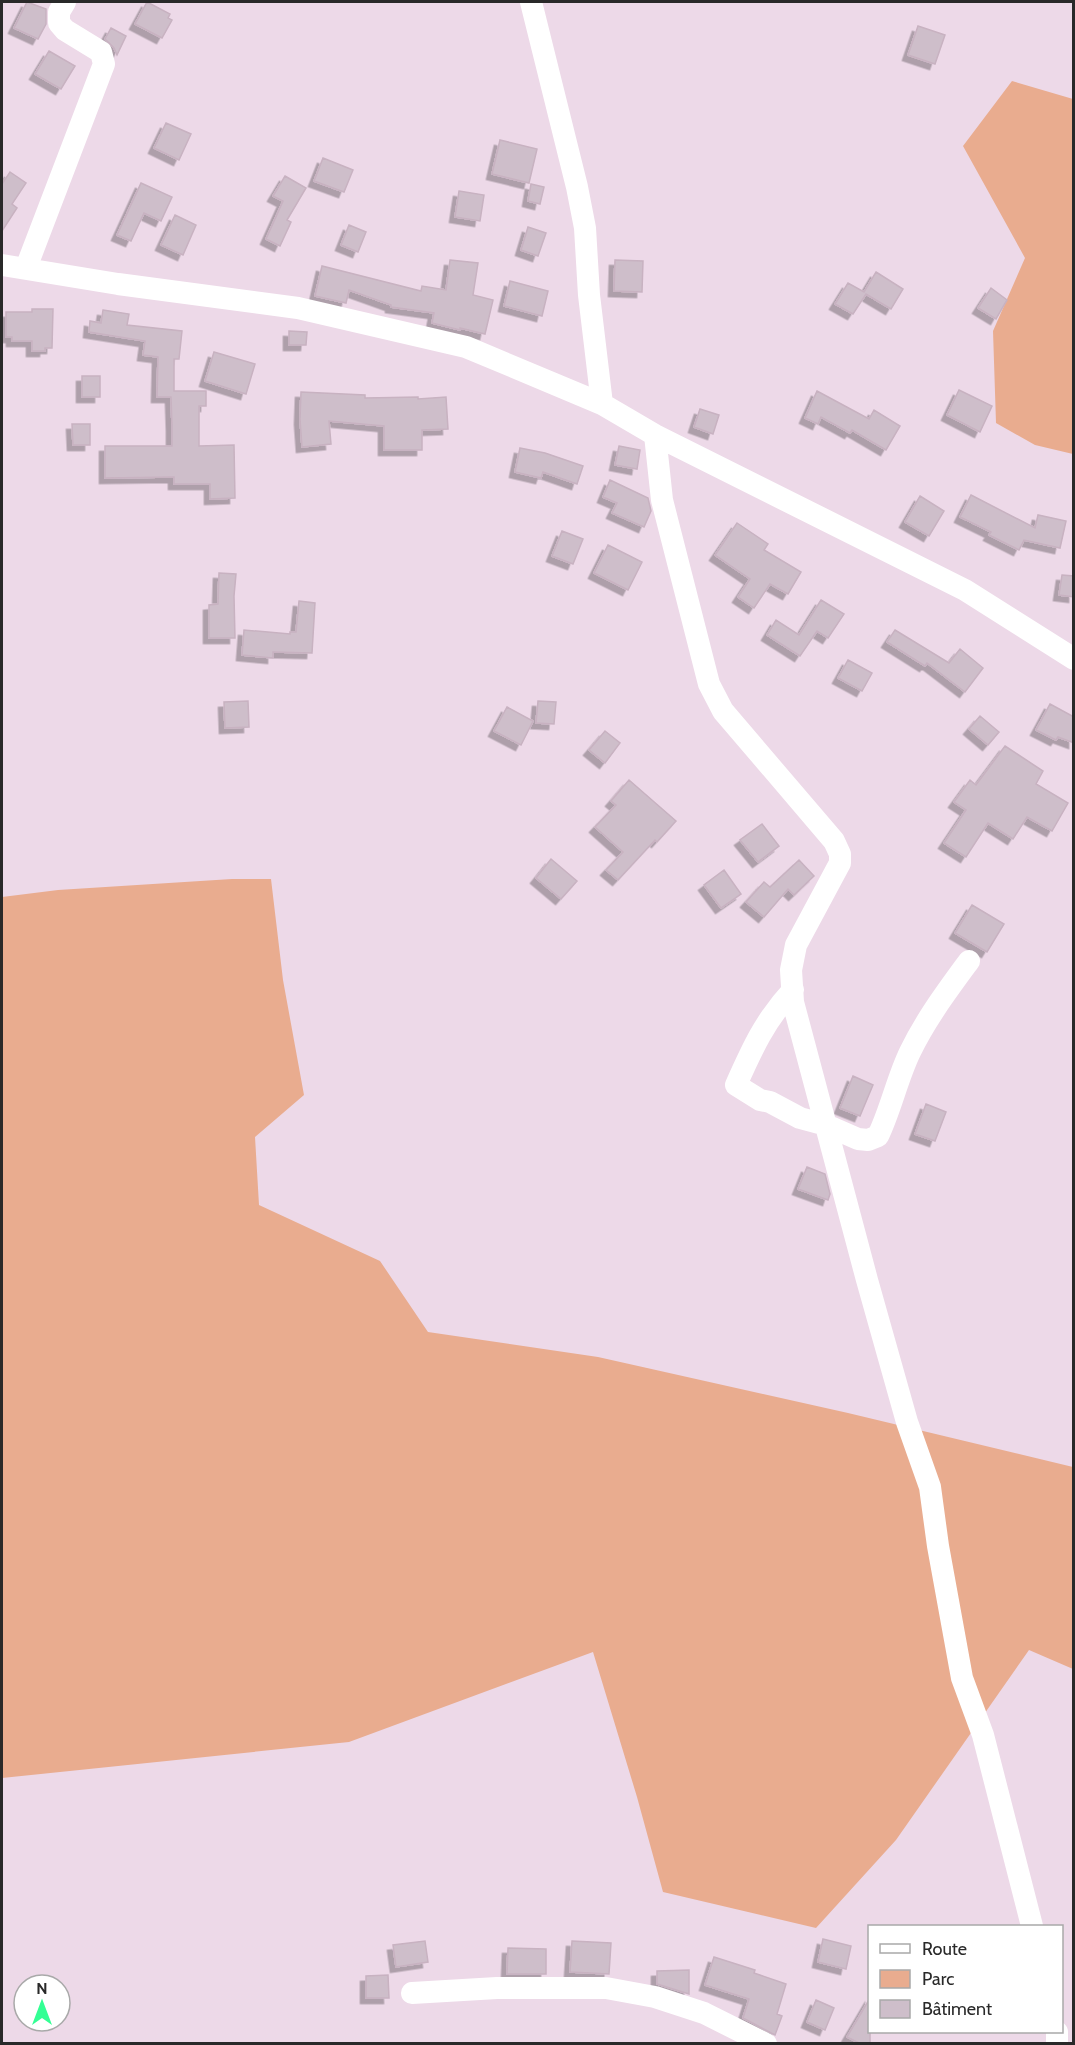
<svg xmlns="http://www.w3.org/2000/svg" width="1075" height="2045" font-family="Cabin,sans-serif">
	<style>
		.green { fill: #e9ac8f }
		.building { fill: #cebeca; stroke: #c8b2c1; stroke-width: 1.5; filter: url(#shadow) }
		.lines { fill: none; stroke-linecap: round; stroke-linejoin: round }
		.minor { stroke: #fff; stroke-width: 22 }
	</style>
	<defs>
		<filter id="shadow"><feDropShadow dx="-5.5" dy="5.5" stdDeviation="0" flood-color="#0004"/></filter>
	</defs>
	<rect width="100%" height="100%" fill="#edd9e8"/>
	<!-- green -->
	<path class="green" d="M1012,81L1073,99V454L1035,445L996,423L993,331L1025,258L963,146Z
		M232,879H271L283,980L304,1095L255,1137L259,1205L380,1261L428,1332L598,1357L848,1413L1073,1467V1669L1029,1650L896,1840L816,1928L663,1892L637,1797L593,1652L349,1742L2,1778V897L58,890Z"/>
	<!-- building -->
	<path class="building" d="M27,2L46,9V24L38,39L14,28Z
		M147,2L170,14L168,18L172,20L162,38L135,24Z
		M918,26L945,35L935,64L908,55Z
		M111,28L126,36L117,55L114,48L105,39Z
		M49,51L75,66L61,89L35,74Z
		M166,123L191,134L179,160L154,148Z
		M500,140L537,149L529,183L492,174Z
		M323,158L353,170L344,192L314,181Z
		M10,172L26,183L12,204L17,208L2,231V184Z
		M285,176L306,188L287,220L291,222L280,246L266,239L283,201L273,196Z
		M141,183L172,197L161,221L144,213L131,241L117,235Z
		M531,184L544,187L540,204L528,201Z
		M459,191L484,195L480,221L455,217Z
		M175,215L196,225L183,255L161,245Z
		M349,225L366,232L358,252L341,245Z
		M528,227L546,233L538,256L521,250Z
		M450,260L478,263L473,295L493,300L485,334L460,328V330L432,323L434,313L391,307V305L349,290L346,303L315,296L322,266L421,291L422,286L446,290Z
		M615,260L643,261L642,292L614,291Z
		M876,272L903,289L891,309L866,294L853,314L835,304L848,283L864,292Z
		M510,281L548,291L542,316L504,306Z
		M991,288L1007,300L996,319L978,308Z
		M32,309H53L52,348H45V351H32V341H12V337H6V312H32Z
		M103,310L129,314L127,325L182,331L179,359H174V391H206V406H199V446L234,445L235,498L210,499V484H174V477L105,478V446H172V426L171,397H157L158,357L143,355L145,341L89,332L90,321L101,323Z
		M289,331L307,332L306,345H289Z
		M214,352L255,364L246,394L205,381Z
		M82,376H100V397H82Z
		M959,390L992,406L980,432L947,415Z
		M817,391L869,419L874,410L900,426L886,450L852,430L850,433L821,417L818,424L805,418Z
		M301,392L365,395V398L418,397V399L446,397L448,429L422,430V450H384V426L329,421L331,444L302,447L300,419Z
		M700,409L719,415L713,434L694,427Z
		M72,424H90V445H73Z
		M619,446L640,450L637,469L615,465Z
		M520,448L545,453L583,466L577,484L543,472L541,478L515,472Z
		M610,480L648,498L651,511L644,527L612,513L617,503L603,497Z
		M971,495L1035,528L1038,515L1066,521L1060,548L1024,540L1019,550L989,535L991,532L960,517Z
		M920,496L944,511L929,536L905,522Z
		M737,523L768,544L764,550L801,572L788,594L770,584L754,608L738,597L750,579L715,555Z
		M562,531L583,539L573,564L552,556Z
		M608,545L642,562L628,590L594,573Z
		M219,573L236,574L234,596L235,638H209V605L218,604Z
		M1062,575L1074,576V597L1059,595Z
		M821,600L844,614L828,638L817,631L800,656L767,635L776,620L799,635Z
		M299,601L315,603L312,653L273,652V658L242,655L244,630L290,634V632H296Z
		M895,630L949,663L960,649L983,668L965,692L927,663L925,666L887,642Z
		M848,660L872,673L862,691L838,678Z
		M248,701L249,727L225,728L224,702Z
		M538,701L556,702L554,724L536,723Z
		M1050,704L1074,717V743L1058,737L1056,740L1036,730Z
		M507,707L533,721L521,745L494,731Z
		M980,716L999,732L988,745L969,729Z
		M605,731L620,743L605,763L589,750Z
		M1005,746L1043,771L1036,784L1068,803L1052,831L1027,817L1013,839L988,823L966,857L944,843L966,810L954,802L970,780L976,785Z
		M629,780L676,821L657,842L655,840L618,880L606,870L623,852L595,827L616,805L611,801Z
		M762,824L779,846L758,862L740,840Z
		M551,859L577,881L561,899L536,878Z
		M799,860L814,876L794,895L788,889L764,917L746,902L764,882L770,887Z
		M724,870L741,894L721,908L704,885Z
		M972,905L1004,924L987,952L955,933Z
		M853,1076L873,1085L860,1116L840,1108Z
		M926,1104L946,1112L935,1141L915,1134Z
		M807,1167L825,1174L830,1194L828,1200L798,1189Z
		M823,1939L851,1946L846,1969L818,1962Z
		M425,1941L428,1962L396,1967L393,1945Z
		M572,1941L611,1943L609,1974L570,1972Z
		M508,1948L546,1949V1974H507Z
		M714,1957L755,1970L754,1973L786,1984L777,2014L782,2016L775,2035L743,2018L749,1999L705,1985Z
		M689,1970V1994L657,1984V1971Z
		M388,1975L389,1998H366V1976Z
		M870,1998V2043H859L847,2037Z
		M816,2000L834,2008L825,2030L807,2022Z"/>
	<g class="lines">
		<!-- minor -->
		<path class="minor" d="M531,2L577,187L585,228L589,295L602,404
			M2,265L118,284L298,308L466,347L602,404L655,435L965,590L1074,659
			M26,268L104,64L101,52L65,30L59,23V12L65,2
			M655,435L662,500L709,684L723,711L834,841L840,854V863L796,945L791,970L793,1002L867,1280L907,1422L930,1487L938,1546L962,1678L983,1735L1032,1926
			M793,990C765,1020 752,1049 736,1085L760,1100L770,1102L800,1118L826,1125L858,1139L868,1140L878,1136C891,1109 897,1079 910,1052C926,1019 947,991 969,961
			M412,1993L497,1988H606L655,1997L704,2013L766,2044
			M1057,2032V2044"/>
	</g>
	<!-- border -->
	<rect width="1075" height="2045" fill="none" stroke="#292929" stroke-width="6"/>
	<!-- legend -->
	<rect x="868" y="1925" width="195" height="108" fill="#ffffff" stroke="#a9a9a9" stroke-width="1.5"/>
	<rect x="880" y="1944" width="30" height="9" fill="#ffffff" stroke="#a9a9a9" stroke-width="1.5"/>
	<text x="922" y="1955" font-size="18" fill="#292929">Route</text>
	<rect x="880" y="1970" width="30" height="18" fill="#e9ac8f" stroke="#a9a9a9" stroke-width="1.5"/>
	<text x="922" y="1985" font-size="18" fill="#292929">Parc</text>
	<rect x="880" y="2000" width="30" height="18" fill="#cebeca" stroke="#a9a9a9" stroke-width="1.5"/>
	<text x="922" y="2015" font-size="18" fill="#292929">Bâtiment</text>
	<!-- north arrow -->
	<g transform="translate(42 2003)"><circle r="28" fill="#ffffff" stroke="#a9a9a9" stroke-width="1.5"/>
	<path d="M0-4.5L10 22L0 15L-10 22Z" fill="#33ff94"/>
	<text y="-9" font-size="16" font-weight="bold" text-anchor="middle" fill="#292929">N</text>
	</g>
</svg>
